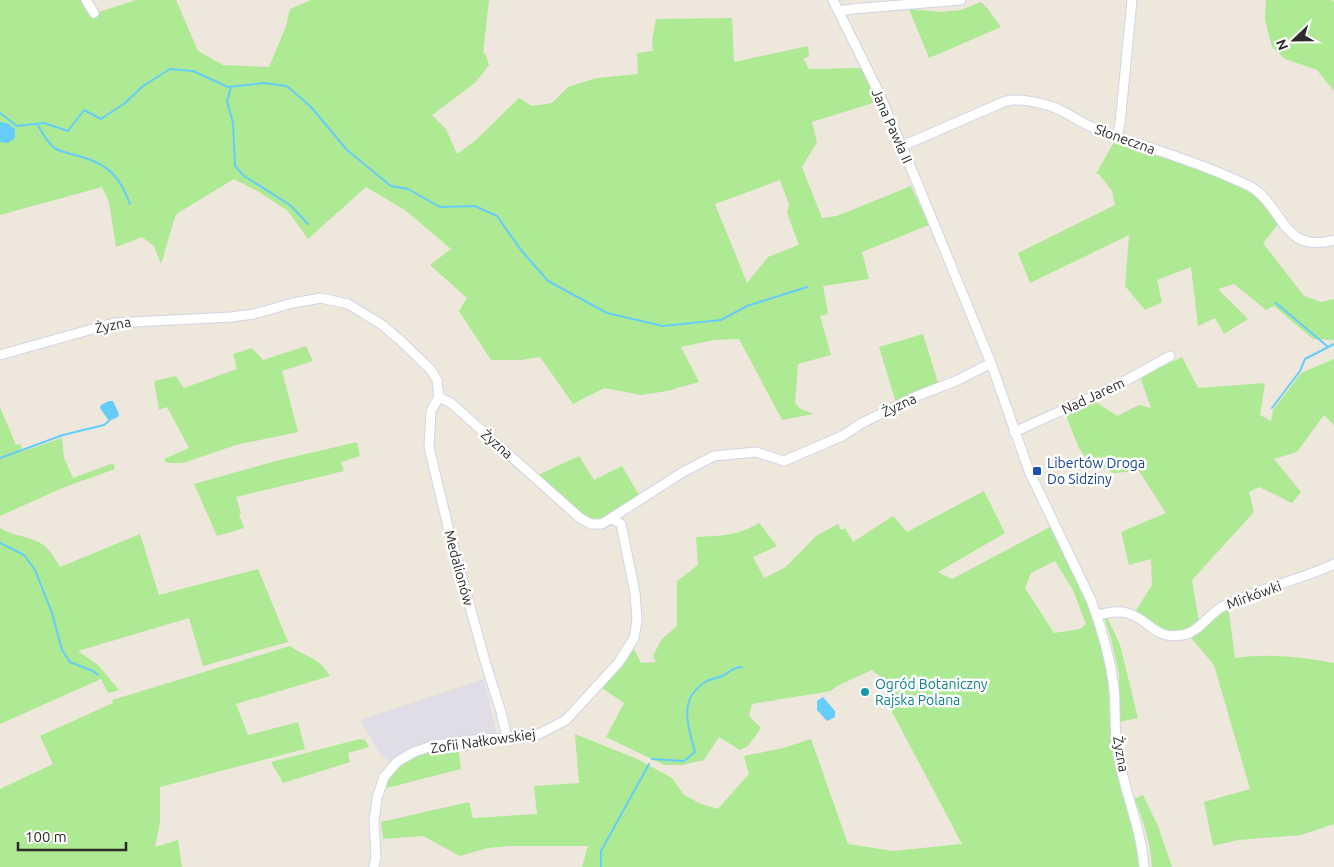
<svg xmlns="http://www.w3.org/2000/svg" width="1334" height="867" font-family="Ubuntu,sans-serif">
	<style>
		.industrial { fill: #e0dde6 }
		.green { fill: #aee993; fill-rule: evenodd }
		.water { fill: #65cdf9 }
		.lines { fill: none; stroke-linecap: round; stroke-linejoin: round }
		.stream { stroke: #65cdf9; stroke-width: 2 }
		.minor-casing { stroke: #d1d4e5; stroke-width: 11 }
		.minor { stroke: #fff; stroke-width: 9 }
		.transit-dot { fill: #1a4fb4; stroke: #fff; stroke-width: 2 }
		.culture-dot { fill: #0f9aa8; stroke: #fff; stroke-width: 2 }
		.labels { text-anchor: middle; stroke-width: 5; stroke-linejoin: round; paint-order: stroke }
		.street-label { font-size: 14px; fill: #2b2b2b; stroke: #fff }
		.transit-label { font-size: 14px; fill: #164399; stroke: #fff; text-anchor: start }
		.culture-label { font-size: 14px; fill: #0d838f; stroke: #fff; text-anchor: start }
	</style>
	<rect width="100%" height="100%" fill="#eee7dc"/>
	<!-- industrial -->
	<path class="industrial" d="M484,679L497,735L401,755L390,761L381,756L360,720Z"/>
	<!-- green -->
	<path class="green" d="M0,0H84L93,14L136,0H176L198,51L223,65L269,67L286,26L290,9L311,0H489L483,54L485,53L489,65L475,83L432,115L446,129L457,154L476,140L519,98L532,106L552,103L568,87L597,78L638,74L637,53L653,51L652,41L656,19L732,18L734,62L808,46L809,57L803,58L809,69L862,68L876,102L812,122L817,142L802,167L822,218L837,216L911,186L929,225L862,252L869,279L823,286L828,314L820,316L831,355L798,364L795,403L799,408L813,414L782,420L739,339L714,340L681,347L699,382L667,391L641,395L604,388L573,404L540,357L521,360H491L459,311L467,298L430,265L451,249L405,210L366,187L308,239L288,211L259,192L234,179L178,213L175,217L161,264L154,246L142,237L116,247L109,202L102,187L0,215ZM780,180L789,205L787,213L799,245L768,257L747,283L715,204Z
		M1266,0H1331L1334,2V91L1317,70L1285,59L1272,47L1265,20Z
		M981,2L988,9L1001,27L929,58L909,9L941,12L961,10Z
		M1114,142L1238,181L1257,195L1279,223L1263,243L1304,296L1321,302L1334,299V340L1313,339L1274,306L1266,310L1234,284L1218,289L1248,319L1224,334L1215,318L1198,326L1191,267L1157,280L1162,302L1145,310L1125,286L1129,235L1030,283L1018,253L1115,205L1112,191L1099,174H1096Z
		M923,334L939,386L896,403L879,347Z
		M306,346L313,361L282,371L298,432L236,445L183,463H167L164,459L189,448L167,407L159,410L154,381L176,376L184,388L237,369L233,354L252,348L263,360Z
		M1182,357L1198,388L1265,383L1260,415L1271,421L1273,410L1301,373L1334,359V425L1324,415L1297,452L1274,459L1301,492L1292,503L1259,487L1249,492L1254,512L1192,580L1199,622C1167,642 1163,631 1135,612L1152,585L1151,559L1129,565L1121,532L1166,513L1139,471L1114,473L1088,462L1078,446L1065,413L1093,400L1117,416L1139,405L1151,408L1140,377Z
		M0,407L16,445L20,444L23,451L62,438L64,458L73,478L113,463L115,469L62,488L0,516Z
		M357,442L360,456L341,462L344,471L236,497L241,513L239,514L244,528L217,536L194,484L276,461Z
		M579,456L594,480L622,466L639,495L600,521L591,520L582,516L538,475Z
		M984,491L1005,533L938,572L952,579L1052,526L1096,622L1106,653L1112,749L1122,794L1133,824L1140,859V867H582L588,846H511L488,848L460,856L423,836L383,839L381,822L469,802L473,818L537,814L534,786L579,783L575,734L637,759L672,778L684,795L701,804L718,809L749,774L744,756L783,748L811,739L848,844L893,851L962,844L891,710L883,679L872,670L837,686L831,691L752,704L749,716L761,728L748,746L740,750L719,737L704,760L682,765H664L606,737L624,703L602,688L624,663L634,649L641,663L656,662L653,656L661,640L677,626V581L698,565L696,537C723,535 735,537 759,523L777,546L753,557L764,578L786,567L816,536L838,524L841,530L845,528L853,542L893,516L907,532ZM1055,561L1073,590L1086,624L1080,629L1054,633L1025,588L1031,573Z
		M0,528C13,536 29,536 42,544C50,549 55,559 60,567L140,534L159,595L258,569L288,642L203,666L189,618L78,651L98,665L119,690L108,693L101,679L0,724Z
		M1228,606L1235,658C1269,653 1300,657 1334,663V824L1301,835L1238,840L1213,846L1204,802L1250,789L1214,665L1191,638L1214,617Z
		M1107,617L1120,645L1138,718L1119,722V674L1111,639L1104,618Z
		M290,646C307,658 318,656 330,676L236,704L248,735L298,722L305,749L160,787V822L155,847L178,840L182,867H0V789L53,764L40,736L113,703L112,700Z
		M360,739L365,740L369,747L348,753L350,762L283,783L271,762Z
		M458,746L461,769L383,789C397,754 425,753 458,746Z
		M1143,795L1158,826L1172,867H1152C1150,842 1144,821 1134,799Z"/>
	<!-- water -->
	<path class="water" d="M0,122L7,123L15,129V138L8,143L0,142Z
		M109,401H113L119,414L118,417L109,421L100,408L101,405Z
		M823,697L835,711V717L827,721L817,710V701Z"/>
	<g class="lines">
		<!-- stream -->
		<path class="stream" d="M231,87L227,101L233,123L235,166L244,176L290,205L308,224
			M0,113L17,126L44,123L68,131L84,110L101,119L125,103L143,86L170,69L193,71L228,87L264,83L287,86L311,107L347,150L391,186L408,189L440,207L475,206L497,216L521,250L548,281L607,313L663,326L721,320L747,306L807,287
			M37,124C42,132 48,144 56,149C64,153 74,154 82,157C110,165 120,178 130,204
			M1276,303L1327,346
			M1272,408L1300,371L1305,359L1334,344
			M0,458L63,435L104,425L109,421
			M0,543L24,555L35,570L52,613L62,650L70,662L93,671L98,675
			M652,759L684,761L695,752C688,726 677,698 707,681C711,679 717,678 722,676C731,672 732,667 742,667
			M601,867V851L649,764"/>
		<defs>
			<path id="minor" d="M86,0L94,13
				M833,0L878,91L916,180L991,363L1029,471L1091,600C1102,629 1110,657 1114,688C1116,708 1114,728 1117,748C1123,789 1141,826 1144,867
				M839,11L852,9L961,0
				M1117,136L1120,124L1132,0
				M902,146L1006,101C1017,98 1038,102 1050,106C1066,111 1079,122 1094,128C1138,145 1184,157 1227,176C1237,181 1249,184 1257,191C1285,214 1285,253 1334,240
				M0,355L114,323L231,317L254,314L293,303L321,298L348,304L381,324L400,340L431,370L437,380L439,397L451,403L580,518L591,524H602L683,472L714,456L756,452L784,461L842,436L862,423L917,396L958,380L991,363
				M439,397L431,411L429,447L449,531L485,661L501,712L507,737
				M1014,432L1116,386L1170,356
				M1097,615C1107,613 1117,610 1127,613C1150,619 1153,640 1182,635C1198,633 1209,614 1222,607C1258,588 1298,581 1334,564
				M374,867L376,857L374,822L377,798L384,777L397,762L414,752L432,746L463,741L539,734L566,720L619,662L634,638L637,620L635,593L621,524L611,518"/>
		</defs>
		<!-- minor casing -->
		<use href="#minor" class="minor-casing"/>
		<!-- minor -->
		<use href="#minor" class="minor"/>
	</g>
	<!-- markers -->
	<rect class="transit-dot" x="1032" y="466" width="10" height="10" rx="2.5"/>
	<circle class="culture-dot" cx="865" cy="692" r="5"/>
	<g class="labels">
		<!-- street labels -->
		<g class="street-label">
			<text transform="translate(892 126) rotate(66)" y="5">Jana Pawła II</text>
			<text transform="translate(1125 139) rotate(20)" y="5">Słoneczna</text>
			<text transform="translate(113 325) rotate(-11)" y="5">Żyzna</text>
			<text transform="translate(1093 396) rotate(-25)" y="5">Nad Jarem</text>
			<text transform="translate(899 405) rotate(-25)" y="5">Żyzna</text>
			<text transform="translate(497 444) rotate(41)" y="5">Żyzna</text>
			<text transform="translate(459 568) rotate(75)" y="5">Medalionów</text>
			<text transform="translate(1254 595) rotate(-20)" y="5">Mirkówki</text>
			<text transform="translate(483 741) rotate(-8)" y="5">Zofii Nałkowskiej</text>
			<text transform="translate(1121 754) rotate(80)" y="5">Żyzna</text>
		</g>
		<!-- transit labels -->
		<g class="transit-label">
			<text x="1047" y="468">Libertów Droga<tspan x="1047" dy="16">Do Sidziny</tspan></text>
		</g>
		<!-- culture labels -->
		<g class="culture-label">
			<text x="875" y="689">Ogród Botaniczny<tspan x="875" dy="16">Rajska Polana</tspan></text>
		</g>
	</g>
	<!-- north arrow -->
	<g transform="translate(1294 40) rotate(248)" stroke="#ffffff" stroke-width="4" paint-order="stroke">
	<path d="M0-4L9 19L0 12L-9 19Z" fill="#2b2b2b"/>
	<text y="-8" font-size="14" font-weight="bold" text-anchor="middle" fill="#2b2b2b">N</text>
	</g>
	<!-- scale -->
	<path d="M18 842v8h108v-8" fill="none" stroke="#2b2b2b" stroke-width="2.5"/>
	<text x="25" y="842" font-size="15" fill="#2b2b2b" stroke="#ffffff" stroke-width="4" paint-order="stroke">100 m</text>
</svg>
